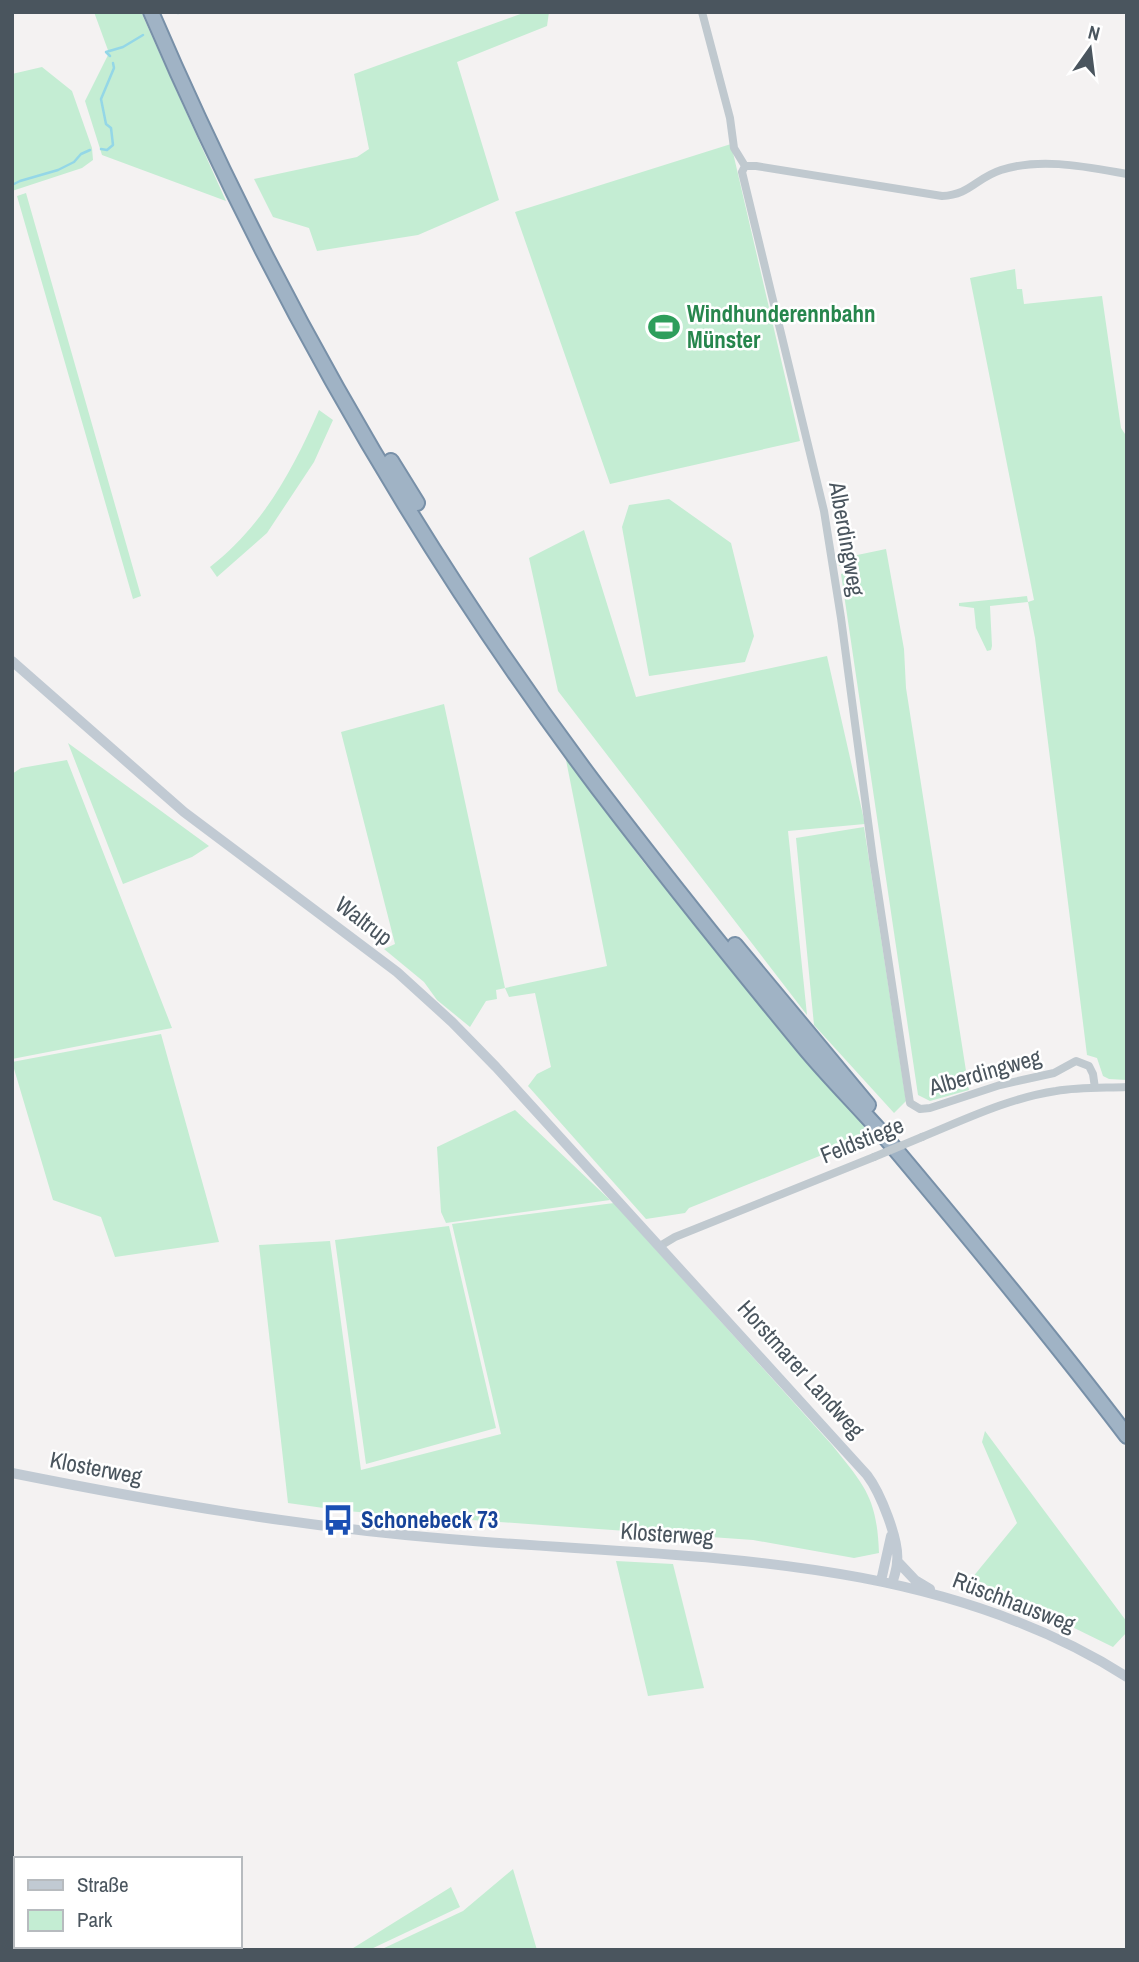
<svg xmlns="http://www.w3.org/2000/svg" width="1139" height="1962" font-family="'Archivo Narrow',sans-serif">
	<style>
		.green { fill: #c4edd3 }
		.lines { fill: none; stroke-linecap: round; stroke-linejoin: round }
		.stream { stroke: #94d7e7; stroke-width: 2.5 }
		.trunk-casing { stroke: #7890a8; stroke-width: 18 }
		.minor { stroke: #c0c9cf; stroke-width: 8 }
		.secondary { stroke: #c1cad3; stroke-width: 10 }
		.trunk { stroke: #a0b3c5; stroke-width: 14 }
		.minor-bridge { stroke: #c0c9cf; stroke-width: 8 }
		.labels { text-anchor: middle; stroke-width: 5; stroke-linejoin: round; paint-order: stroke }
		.leisure-label { font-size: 23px; font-weight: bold; fill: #27864d; stroke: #fff; text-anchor: start }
		.street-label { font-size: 23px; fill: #4a555e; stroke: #fff }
		.transit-label { font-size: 23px; font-weight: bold; fill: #164399; stroke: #fff; text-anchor: start }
	</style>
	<rect width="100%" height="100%" fill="#f4f2f2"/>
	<!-- green -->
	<path class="green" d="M94,12H141L226,201L102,155L85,101L109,53Z
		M526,12H549L547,26L457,62L499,200L418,235L317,251L309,228L273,217L254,179L357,157L369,149L354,74Z
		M42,67L72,91L92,148L93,160L82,168L12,191V74Z
		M731,144L800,441L610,484L515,212Z
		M26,193L141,596L133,599L17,196Z
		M1015,269L1017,289H1022L1024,304L1102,296L1121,428L1127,437V1080L1109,1079L1103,1076L1097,1058L1087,1055L1035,638L1028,602L990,606L992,646L991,650L987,651L976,628L974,608L959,606V603L1027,596L1028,602L1034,600L970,278Z
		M319,410L333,420L314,462L267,533L217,577L210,567C262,527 293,470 319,410Z
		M669,499L731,543L754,636L745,662L649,676L622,527L629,505Z
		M584,530L636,697L827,656L865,824L788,831L807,1015L558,691L529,558Z
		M886,549L904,649L906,688L969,1090L930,1101L918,1095L841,574L846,572L845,565L839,566L838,559Z
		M444,704L505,988L607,966L565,755L644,863L872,1135L689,1208L685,1213L646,1219L528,1086L537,1074L551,1067L535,993L509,997L505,988L496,990L497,999L486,1001L470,1027L437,1000L424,982L384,949L395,944L341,732Z
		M68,743L209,846L192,857L123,884Z
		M67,760L172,1028L12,1059V774L21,768Z
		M864,827L906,1101L894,1113L814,1025L796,838Z
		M161,1034L219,1242L115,1257L101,1217L53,1200L12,1062Z
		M515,1110L610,1200L446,1223L441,1212L437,1147Z
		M614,1203L832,1445C865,1486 877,1498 879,1553L854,1558L753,1540L345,1511L288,1503L259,1245L330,1241L361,1470L501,1434L452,1224Z
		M449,1226L496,1428L366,1464L335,1240Z
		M985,1431L1127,1622V1632L1113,1647L972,1578L1017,1523L982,1442Z
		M616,1561L673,1564L704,1688L648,1696Z
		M513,1869L537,1950H380L463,1911Z
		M451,1887L460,1907L369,1950H350Z"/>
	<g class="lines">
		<!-- stream -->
		<path class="stream" d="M178,13V12
			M110,56L106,52L123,47L143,35
			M101,149L107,150L113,145L111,128L106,124L101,99L114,68L113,63
			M12,185L20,181L58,170L74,162L81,154L90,150"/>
		<defs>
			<path id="trunk" d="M151,12C269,287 418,549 598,788C665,876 734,962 804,1047C828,1076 855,1103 880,1131C964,1231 1048,1332 1127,1436
				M391,461L417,503
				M735,945L868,1105"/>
		</defs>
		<!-- trunk casing -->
		<use href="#trunk" class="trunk-casing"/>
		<!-- minor -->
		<path class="minor" d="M702,12L730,118L734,148L745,166
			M1095,1088L1093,1074L1089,1066L1076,1061L1054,1073L1000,1085L930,1108L920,1109L910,1103L873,859L841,618L824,511L742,172L745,166H756L942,196C970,195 976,178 1001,170C1041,157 1087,167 1127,174
			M922,1137C966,1119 1009,1098 1056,1091C1079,1087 1103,1088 1127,1087
			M660,1246L675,1237L874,1157"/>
		<!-- secondary -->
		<path class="secondary" d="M12,661L184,812L397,972L452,1022L496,1067L867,1475C880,1492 900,1541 897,1562C897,1569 894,1577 892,1584
			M12,1473C157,1502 302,1527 449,1539C677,1559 926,1549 1127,1677
			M898,1562L915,1580L930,1589
			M881,1581L891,1536"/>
		<!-- trunk -->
		<use href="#trunk" class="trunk"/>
		<!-- minor-bridge -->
		<path class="minor-bridge" d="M874,1157L922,1137"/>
	</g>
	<!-- icons -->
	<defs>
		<symbol id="stadium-bare" viewBox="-9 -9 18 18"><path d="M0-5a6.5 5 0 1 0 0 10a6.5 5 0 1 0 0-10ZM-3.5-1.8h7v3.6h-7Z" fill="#2e9e5b" stroke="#fff" stroke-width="2.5" paint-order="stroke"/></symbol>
		<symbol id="bus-bare" viewBox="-9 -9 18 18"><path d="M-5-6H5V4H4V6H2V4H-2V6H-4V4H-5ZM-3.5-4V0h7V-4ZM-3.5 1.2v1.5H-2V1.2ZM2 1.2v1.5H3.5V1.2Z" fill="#1a4fb4" stroke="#fff" stroke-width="2.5" paint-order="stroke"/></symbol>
	</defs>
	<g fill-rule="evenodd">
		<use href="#stadium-bare" x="642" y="305" width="44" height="44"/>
		<use href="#bus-bare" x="316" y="1498" width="44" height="44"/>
	</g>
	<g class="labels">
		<!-- leisure labels -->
		<g class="leisure-label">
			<text x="687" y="322">Windhunderennbahn<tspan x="687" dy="26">Münster</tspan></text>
		</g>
		<!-- street labels -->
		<g class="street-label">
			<text transform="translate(847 539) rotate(80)" y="8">Alberdingweg</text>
			<text transform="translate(364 921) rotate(37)" y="8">Waltrup</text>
			<text transform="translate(985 1072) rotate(-16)" y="8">Alberdingweg</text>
			<text transform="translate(862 1140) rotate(-22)" y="8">Feldstiege</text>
			<text transform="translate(801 1369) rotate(48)" y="8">Horstmarer Landweg</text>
			<text transform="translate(96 1468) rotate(11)" y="8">Klosterweg</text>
			<text transform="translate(667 1534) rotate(4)" y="8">Klosterweg</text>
			<text transform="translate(1014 1602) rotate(21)" y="8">Rüschhausweg</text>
		</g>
		<!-- transit labels -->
		<g class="transit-label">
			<text x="361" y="1528">Schonebeck 73</text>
		</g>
	</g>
	<!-- border -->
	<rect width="1139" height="1962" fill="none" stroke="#4a555e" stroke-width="28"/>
	<!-- legend -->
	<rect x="14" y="1857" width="228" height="91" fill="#ffffff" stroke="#b7bbbf" stroke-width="2"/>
	<rect x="28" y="1880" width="35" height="10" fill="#c1cad3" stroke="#b7bbbf" stroke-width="2"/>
	<text x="77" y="1892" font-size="21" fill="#4a555e">Straße</text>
	<rect x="28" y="1910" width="35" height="21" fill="#c4edd3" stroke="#b7bbbf" stroke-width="2"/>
	<text x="77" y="1927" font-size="21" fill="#4a555e">Park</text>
	<!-- north arrow -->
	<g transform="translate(1090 49) rotate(14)" stroke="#ffffff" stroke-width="5" paint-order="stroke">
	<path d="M0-5L12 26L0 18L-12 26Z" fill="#4a555e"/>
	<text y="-10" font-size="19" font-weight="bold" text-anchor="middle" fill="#4a555e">N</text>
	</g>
</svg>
